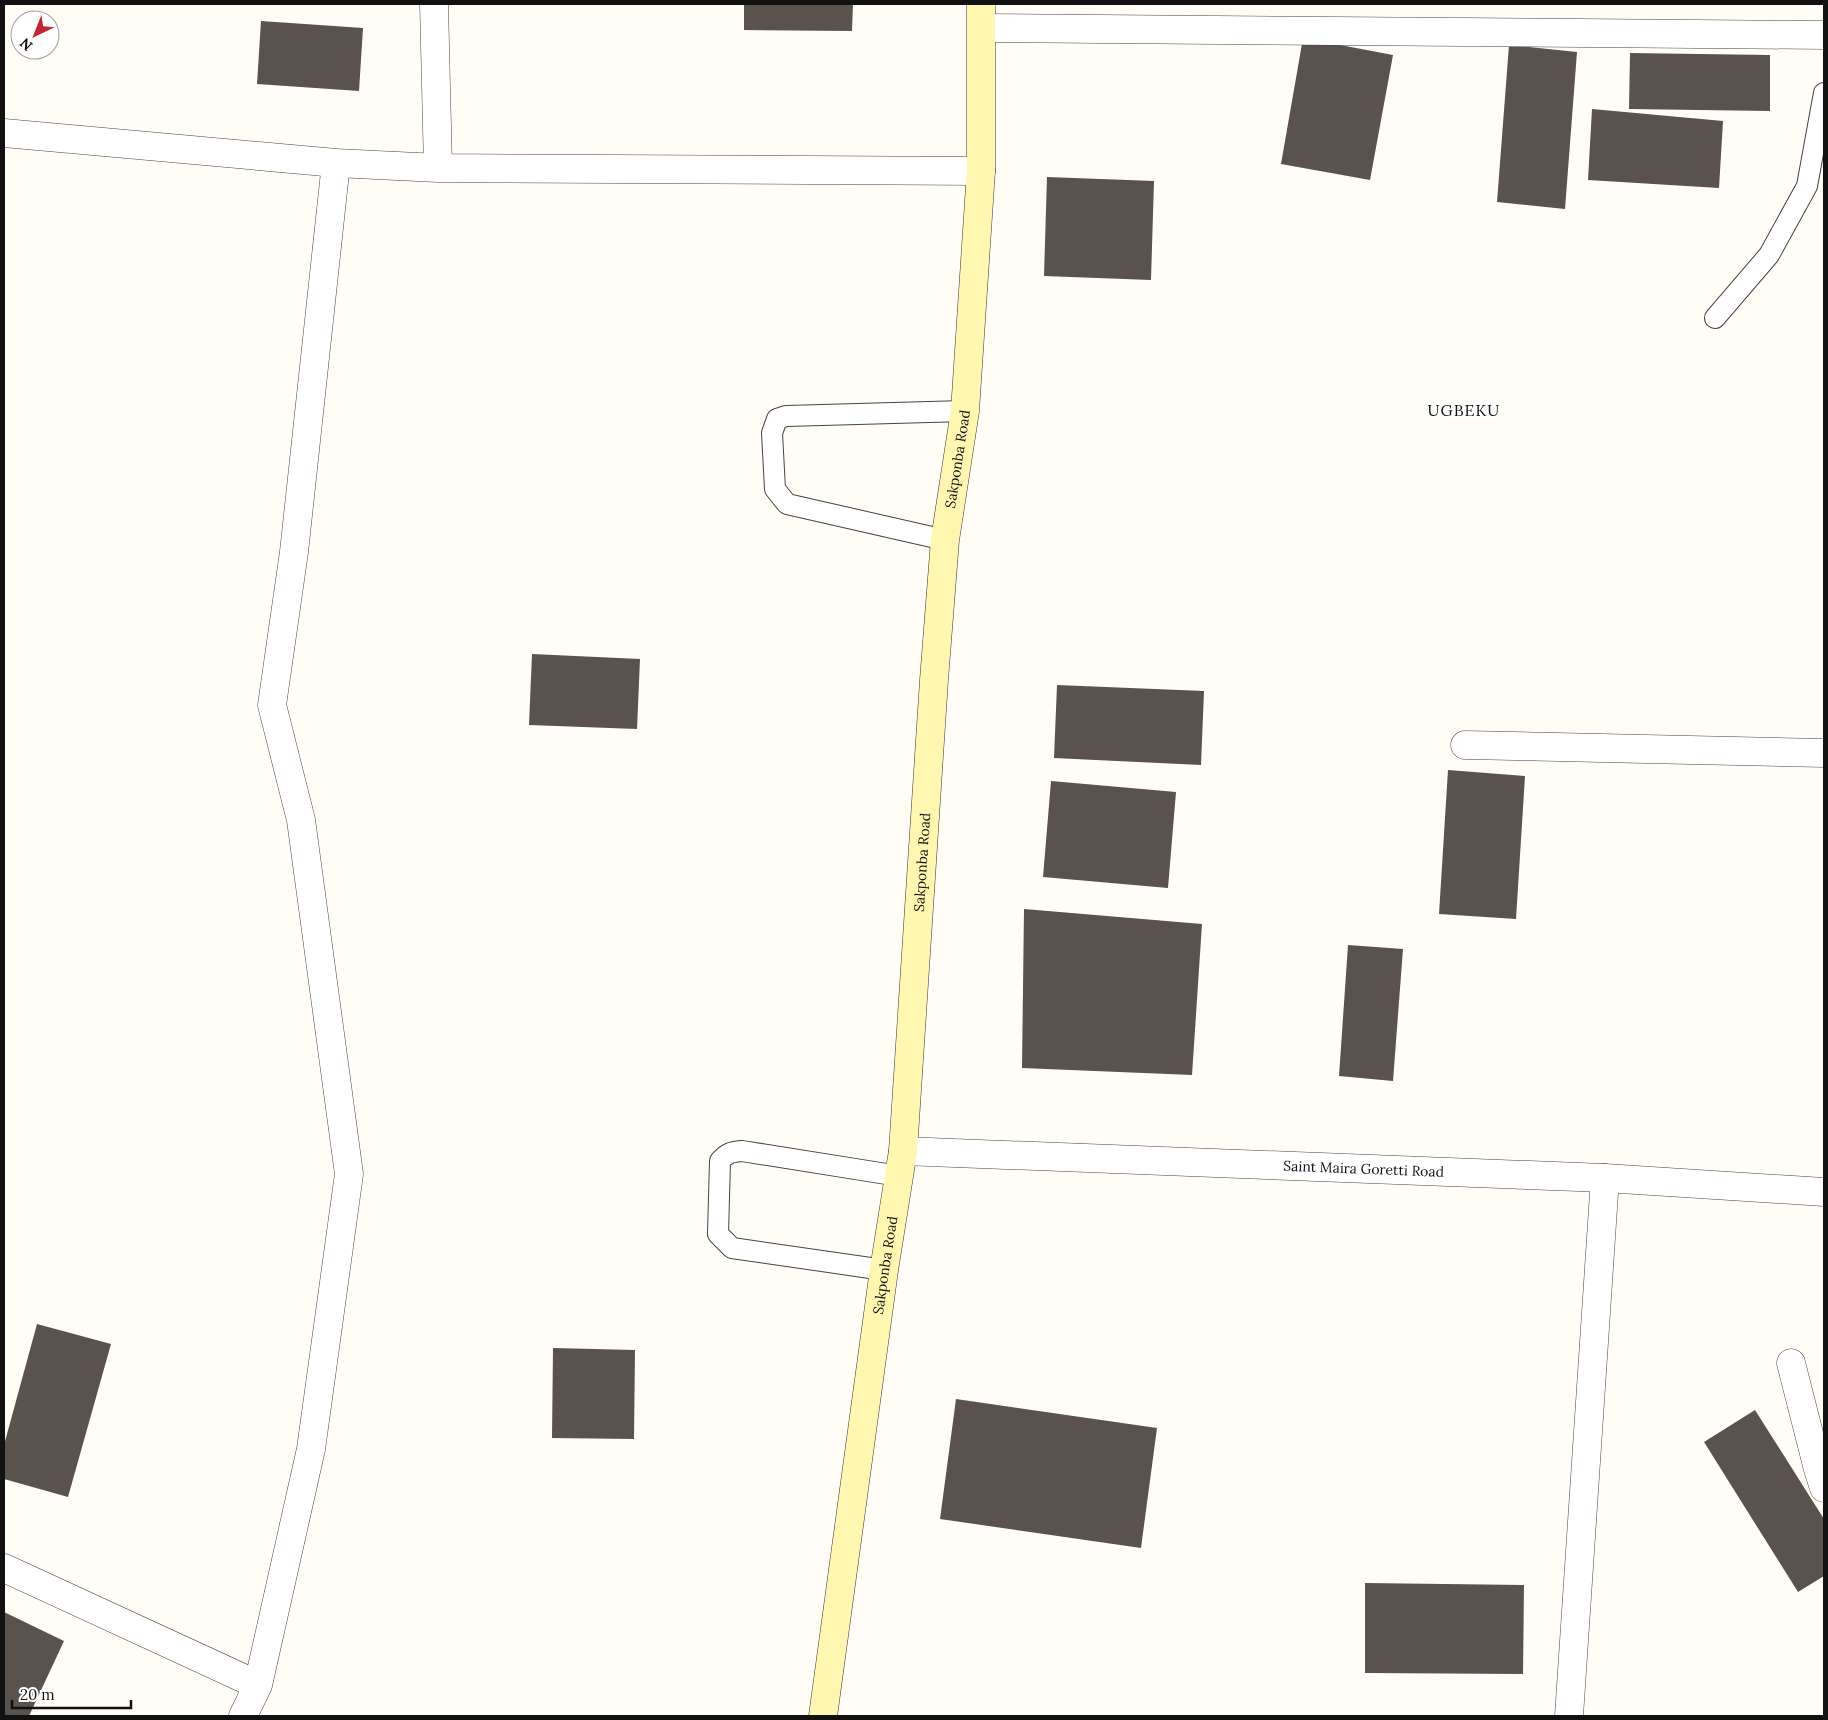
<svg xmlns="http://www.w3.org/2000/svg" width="1828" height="1720" font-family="Lora,serif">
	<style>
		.building { fill: #5a524d }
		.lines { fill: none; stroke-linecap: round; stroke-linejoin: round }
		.service-casing { stroke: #444; stroke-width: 22 }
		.minor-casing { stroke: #444; stroke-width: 29 }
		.tertiary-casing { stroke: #444; stroke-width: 29 }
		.secondary-casing { stroke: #333; stroke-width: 29 }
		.service { stroke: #fff; stroke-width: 20 }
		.minor { stroke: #fff; stroke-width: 28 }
		.tertiary { stroke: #fff; stroke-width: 28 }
		.secondary { stroke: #fff6b0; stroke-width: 28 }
		.labels { text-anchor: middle; stroke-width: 5; stroke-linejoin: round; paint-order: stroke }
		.street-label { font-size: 14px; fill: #111; stroke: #fff }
		.quarter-label { font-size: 16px; letter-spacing: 1px; fill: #111; stroke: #fff }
	</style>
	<rect width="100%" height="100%" fill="#fffdf5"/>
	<!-- building -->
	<path class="building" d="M744,4H853L852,31L744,30Z
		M261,21L363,28L359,91L257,84Z
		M1303,38L1393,55L1370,180L1281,164Z
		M1509,45L1577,52L1565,209L1497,202Z
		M1630,53L1770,55V111L1629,109Z
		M1592,109L1723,121L1719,188L1588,180Z
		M1047,177L1154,181L1151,280L1044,276Z
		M532,654L640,659L637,729L529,725Z
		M1057,685L1204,691L1201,765L1054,758Z
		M1448,770L1525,776L1516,919L1439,914Z
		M1051,781L1176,792L1168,888L1043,877Z
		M1024,909L1202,924L1192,1075L1022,1068Z
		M1348,945L1403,949L1393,1081L1339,1076Z
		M37,1324L111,1344L68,1497L4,1479V1445Z
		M553,1348L635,1350L634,1439L552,1438Z
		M956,1399L1157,1428L1141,1548L940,1519Z
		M1755,1410L1824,1519V1576L1798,1592L1704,1442Z
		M1365,1583L1524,1585L1523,1674L1365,1673Z
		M4,1612L64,1641L29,1716H4Z"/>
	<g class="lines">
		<defs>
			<path id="service" d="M1715,318L1769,255L1807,186L1824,93
				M945,540L787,504L775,489L772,433L777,419L786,416L965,411
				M884,1270L732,1248L718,1234L720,1161C727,1153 731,1152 742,1151L899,1176"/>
			<path id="minor" d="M434,4L438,168
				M983,28L1824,35
				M4,133L336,163L438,168L981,171
				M1465,745L1824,753
				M1791,1363L1818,1469L1824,1488
				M4,1568L258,1685
				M243,1716L258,1685L311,1449L349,1174L301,820L272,705L294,552L336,163
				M1569,1716L1605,1178"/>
			<g id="tertiary">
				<path id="s1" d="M903,1151L1605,1178L1824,1192"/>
			</g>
			<g id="secondary">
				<path id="s2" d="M823,1716L884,1270L903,1151L934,680L945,540L965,411L981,171V4"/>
			</g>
		</defs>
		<!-- service casing -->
		<use href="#service" class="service-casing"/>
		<!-- minor casing -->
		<use href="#minor" class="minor-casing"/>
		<!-- tertiary casing -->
		<use href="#tertiary" class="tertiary-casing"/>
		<!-- secondary casing -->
		<use href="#secondary" class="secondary-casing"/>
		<!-- service -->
		<use href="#service" class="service"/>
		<!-- minor -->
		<use href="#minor" class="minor"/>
		<!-- tertiary -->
		<use href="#tertiary" class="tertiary"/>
		<!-- secondary -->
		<use href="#secondary" class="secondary"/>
	</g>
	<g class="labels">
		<!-- street labels -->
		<g class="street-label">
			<text dy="5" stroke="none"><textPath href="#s2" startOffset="1265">Sakponba Road</textPath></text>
			<text dy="5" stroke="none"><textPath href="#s2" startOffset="860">Sakponba Road</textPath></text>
			<text dy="5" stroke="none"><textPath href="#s1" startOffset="461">Saint Maira Goretti Road</textPath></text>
			<text dy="5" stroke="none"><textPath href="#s2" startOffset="455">Sakponba Road</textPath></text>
		</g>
		<!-- quarter labels -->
		<g class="quarter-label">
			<text x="1464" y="416">UGBEKU</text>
		</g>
	</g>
	<!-- border -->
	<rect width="1828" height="1720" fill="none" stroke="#111111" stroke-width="10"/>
	<!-- north arrow -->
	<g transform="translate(35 35) rotate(223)"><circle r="24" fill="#ffffff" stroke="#a0a0a0"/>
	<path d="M0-4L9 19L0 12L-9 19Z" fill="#c4262e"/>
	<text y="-8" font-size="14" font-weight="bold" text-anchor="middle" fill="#111111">N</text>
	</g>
	<!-- scale -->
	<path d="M12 1700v8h119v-8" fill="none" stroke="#111111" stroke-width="2.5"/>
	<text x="20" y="1700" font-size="15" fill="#111111" stroke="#ffffff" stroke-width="4" paint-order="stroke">20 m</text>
</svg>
